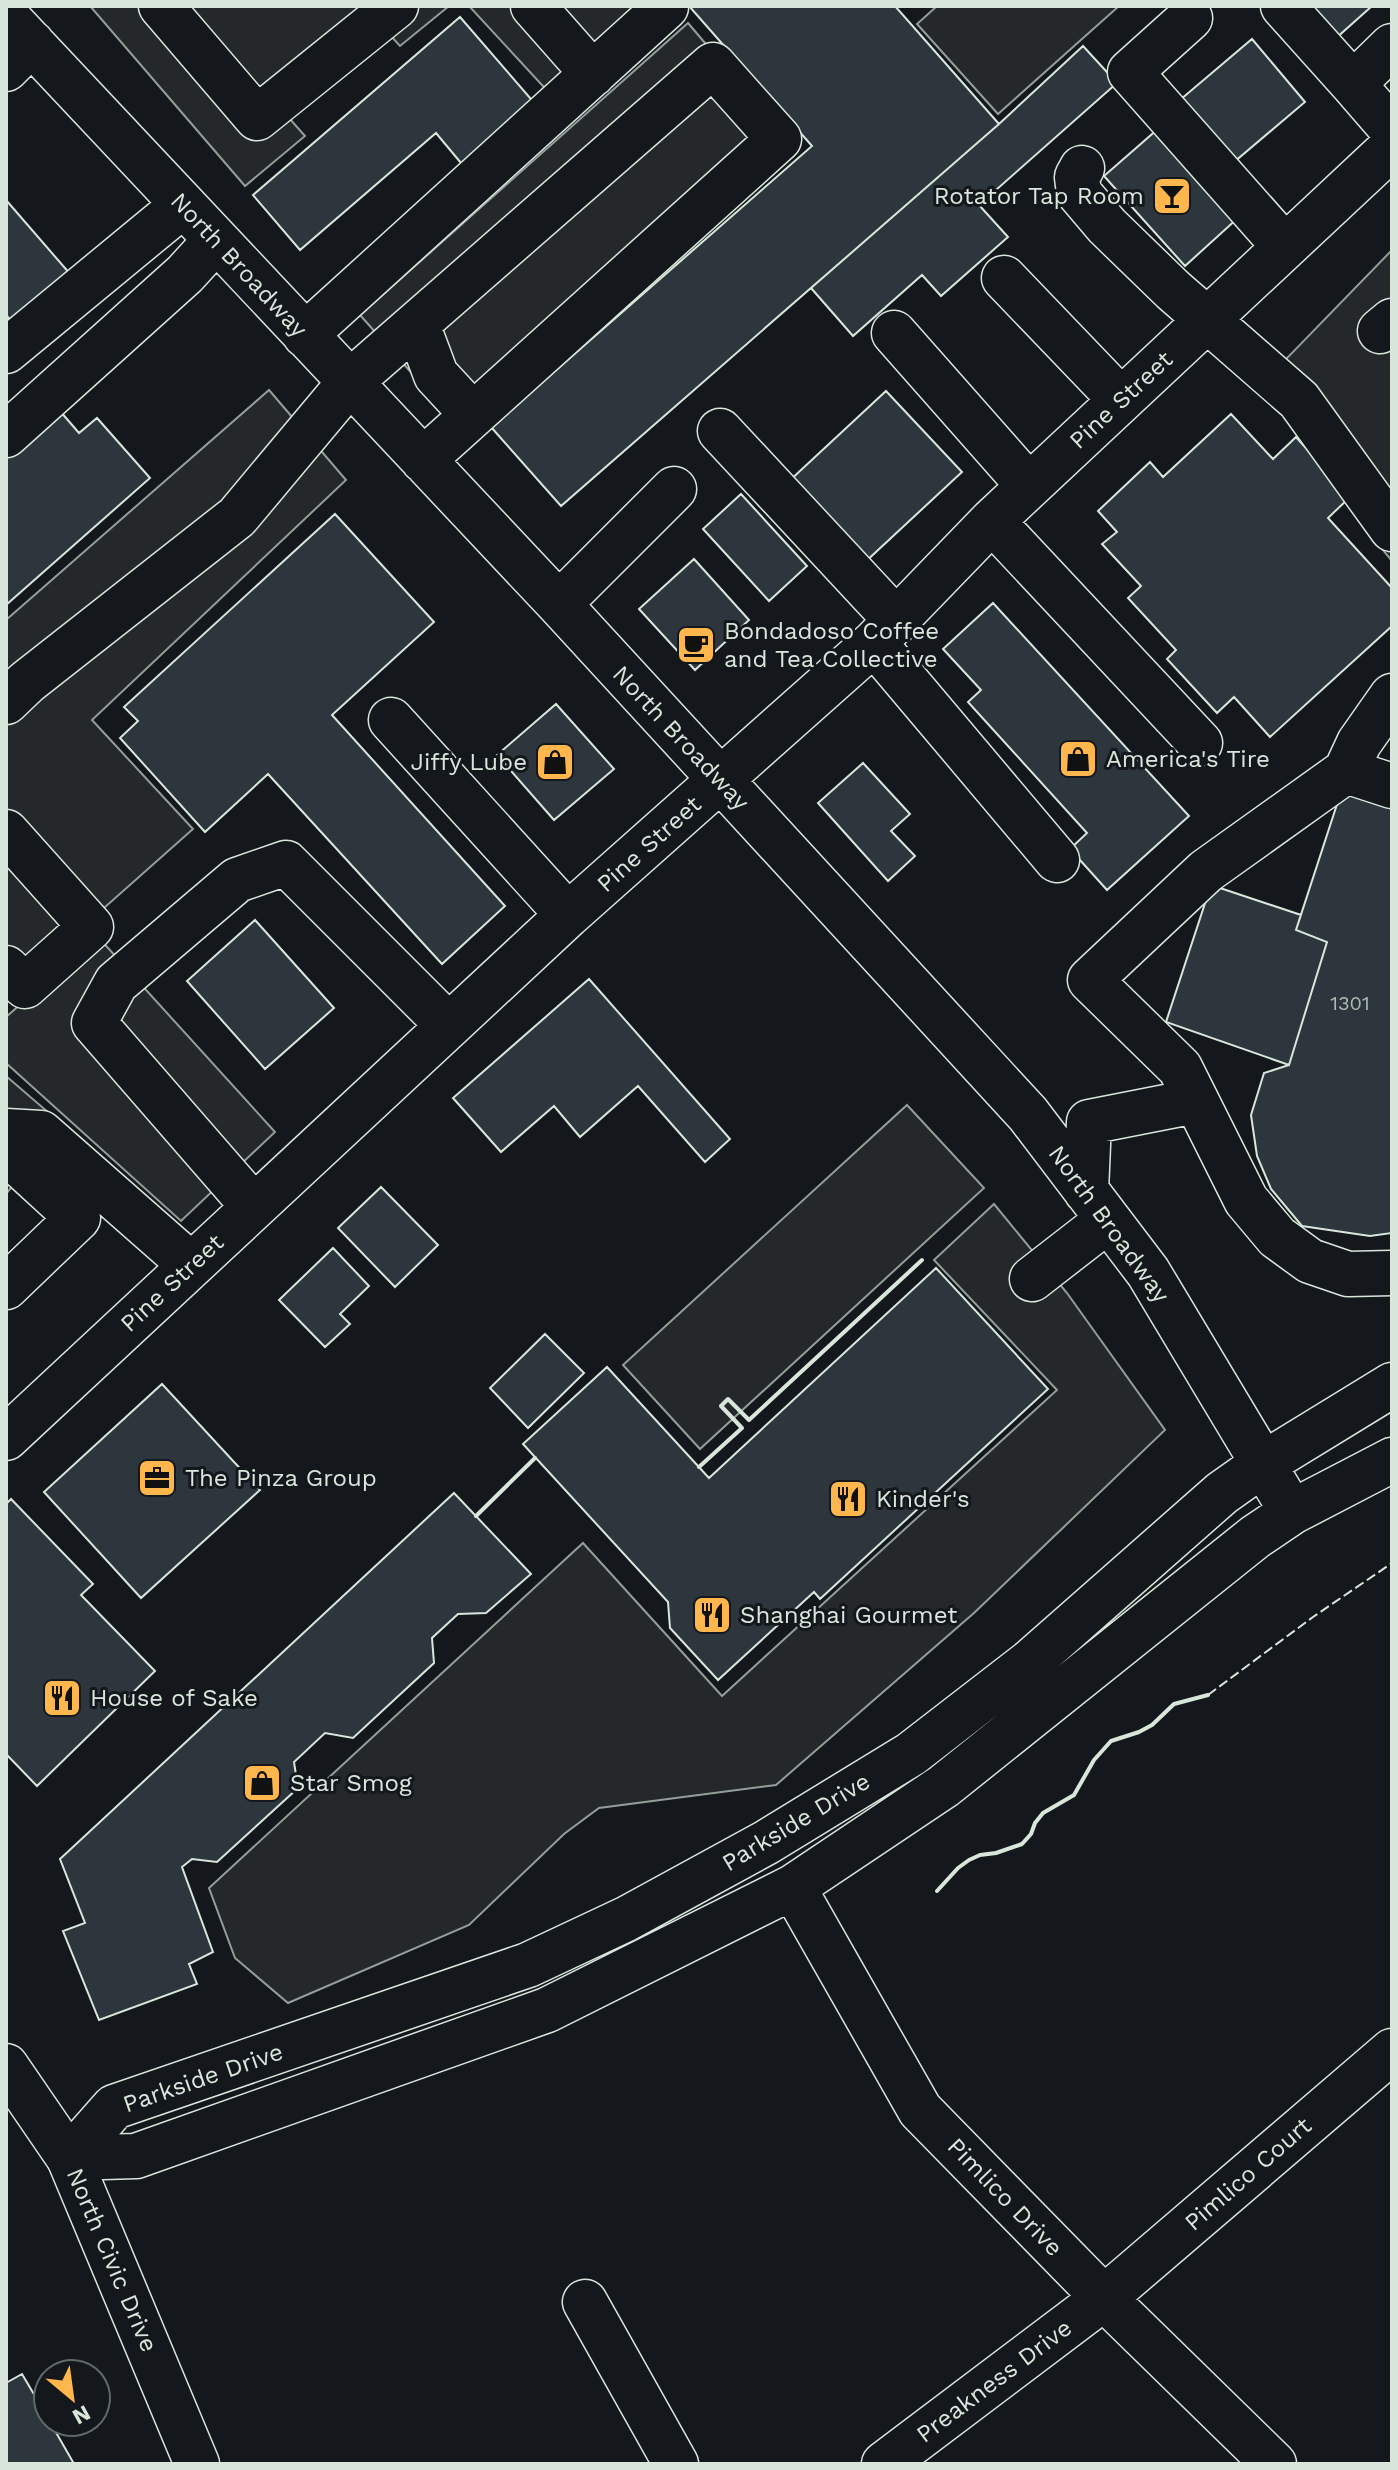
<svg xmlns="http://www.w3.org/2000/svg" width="1398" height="2470" font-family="'Work Sans',sans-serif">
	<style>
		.parking { fill: #24282b; stroke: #939e99; stroke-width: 2 }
		.building { fill: #2c363c; stroke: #d8e6dc; stroke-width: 2 }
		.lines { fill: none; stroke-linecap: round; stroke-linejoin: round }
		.minor-casing { stroke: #d8e6dc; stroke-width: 47 }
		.major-casing { stroke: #d8e6dc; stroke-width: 47 }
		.minor { stroke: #14181c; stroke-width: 44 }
		.major { stroke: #14181c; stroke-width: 44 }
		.fence { stroke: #d8e6dc; stroke-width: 2; stroke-dasharray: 10 4; stroke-linecap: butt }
		.wall { stroke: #d8e6dc; stroke-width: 4 }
		.labels { text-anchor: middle; stroke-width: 6; stroke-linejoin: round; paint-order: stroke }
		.number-label { font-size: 20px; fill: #adbab4 }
		.poi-label { font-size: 24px; fill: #d8e6dc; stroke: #14181c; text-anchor: start }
		.street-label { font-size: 24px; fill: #d8e6dc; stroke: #14181c }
	</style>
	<rect width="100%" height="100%" fill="#14181c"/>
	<!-- parking -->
	<path class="parking" d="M90,6H449L400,46L380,24L281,109L305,136L245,186Z
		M469,6H678L566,111Z
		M937,6H1119L998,114L917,24Z
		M688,23L790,143L465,433L360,315Z
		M1392,250V561L1368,532L1382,513L1259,387Z
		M269,390L346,480L92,720L193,829L6,995V620Z
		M98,937L275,1132L181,1221L6,1063V1017Z
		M6,1076L63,1125L6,1194Z
		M907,1105L984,1188L700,1449L623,1365Z
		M994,1204L1067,1293L1165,1430L974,1613L776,1785L599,1808L564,1834L469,1925L288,2003L235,1958L209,1888L583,1543L722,1696L1057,1390L934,1260Z"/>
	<!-- building -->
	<path class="building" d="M689,6H895L999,124L561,506L491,427L812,146Z
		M1305,6H1372L1335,39Z
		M460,17L543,113L471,175L436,133L300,250L253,195Z
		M1252,39L1305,102L1227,168L1174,105Z
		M1083,46L1117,83L979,205L1008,237L941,296L922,275L853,336L811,288L999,124Z
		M1159,128L1239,217L1185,266L1104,176Z
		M6,200L71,275L14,324L6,315Z
		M886,391L962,472L863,564L787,483Z
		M60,411L79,433L97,418L150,478L6,605V459Z
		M1231,414L1273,459L1296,437L1350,497L1328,518L1392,588V626L1270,737L1234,697L1217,713L1167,659L1176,650L1128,598L1141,586L1102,544L1117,532L1098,511L1150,462L1163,477Z
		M741,494L807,566L769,601L703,529Z
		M335,514L434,622L332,715L505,906L442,964L268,774L205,832L120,738L138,721L124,707Z
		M694,559L749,620L695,670L639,609Z
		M993,603L1189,816L1107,890L1070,849L1087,833L968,702L981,690L943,649Z
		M556,704L614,769L554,820L497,755Z
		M863,763L910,814L891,831L915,856L888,881L818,803Z
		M1341,792L1392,809V1233L1370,1236L1302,1226L1271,1189L1257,1156L1251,1115L1264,1073L1289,1065L1327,942L1296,930Z
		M1211,885L1301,915L1296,930L1327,942L1289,1065L1166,1022Z
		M255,920L334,1008L265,1069L187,981Z
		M589,979L730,1139L705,1162L638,1086L580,1137L554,1106L501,1152L453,1098Z
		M381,1187L438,1245L395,1287L338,1228Z
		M333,1248L369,1286L340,1314L350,1324L325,1347L279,1300Z
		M936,1268L1048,1389L820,1599L814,1592L718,1680L670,1628L668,1602L523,1444L607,1367L709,1478Z
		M545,1334L584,1373L528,1428L490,1388Z
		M162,1384L260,1490L141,1598L44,1492Z
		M454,1493L531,1574L486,1613L458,1614L432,1638L434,1663L353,1738L325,1733L294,1762L298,1788L217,1862L192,1859L182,1867L213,1952L189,1964L197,1984L99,2020L63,1931L85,1923L60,1859Z
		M11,1499L93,1584L81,1595L155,1671L37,1786L6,1754V1504Z
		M22,2374L48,2418V2422H50L73,2462L71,2464H6V2383Z"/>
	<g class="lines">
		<defs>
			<path id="minor" d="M161,6L257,118L396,6
				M533,6L593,74
				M1283,6L1353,84
				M6,16L559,604L1028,1114L1148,1272L1292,1512
				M1190,18L1130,72L1285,247
				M1392,46L1353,84L1392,129
				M6,69L32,43
				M1082,168L1077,177L1079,193L1107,226L1173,290L1299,400L1392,529
				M1004,278L1121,400
				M417,324L436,375L473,415
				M1380,331L1392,321
				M894,333L1029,486
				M305,335L666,7L664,6
				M6,351L183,205
				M720,431L897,621
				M6,435L185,274L216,240
				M992,521L1200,743
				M559,604L674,489
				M874,643L1057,860
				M6,702L27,682L237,517L350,382L713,65L779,139L423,460
				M391,720L568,915
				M1346,771L1359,743L1392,696
				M1392,786L1346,771L1206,871L1090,980L1180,1068L1246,1200L1277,1237L1310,1261L1348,1274L1392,1273
				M6,832L91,927L25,986L6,968
				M6,1131L41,1133L191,1265
				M6,1152L78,1218L6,1287
				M1086,1191L1089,1122L1196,1101
				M254,1207L94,1023L116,983L237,880L286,863L449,1026
				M1032,1279L1108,1220
				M6,1438L568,915L874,643L992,521L1392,147
				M793,1887L920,2110L1104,2298L1274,2464
				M69,2158L114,2107L528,1965L626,1919L767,1842L911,1754L1030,1662L1222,1493L1263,1464L1392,1385
				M69,2158L136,2156L547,2010L793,1887L944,1786L1255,1537L1292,1512L1392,1460
				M585,2302L676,2464
				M884,2464L1104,2298L1392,2051"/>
			<path id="major" d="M6,2066L69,2158L197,2464"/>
		</defs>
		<!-- minor casing -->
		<use href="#minor" class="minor-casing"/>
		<!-- major casing -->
		<use href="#major" class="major-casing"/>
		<!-- minor -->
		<use href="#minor" class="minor"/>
		<!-- major -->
		<use href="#major" class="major"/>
		<!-- fence -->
		<path class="fence" d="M1208,1695L1313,1617L1392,1563"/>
		<!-- wall -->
		<path class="wall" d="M699,1467L742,1428L721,1406L728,1399L749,1420L922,1260
			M476,1516L535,1458
			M937,1891L958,1868L969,1860L980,1855L996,1853L1022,1844L1031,1834L1035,1823L1043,1813L1074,1795L1094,1760L1111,1741L1139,1732L1152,1725L1174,1704L1208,1695"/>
	</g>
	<!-- icons -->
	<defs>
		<symbol id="bar-square" viewBox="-11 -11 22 22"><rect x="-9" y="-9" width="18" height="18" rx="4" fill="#ffb74d" stroke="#14181c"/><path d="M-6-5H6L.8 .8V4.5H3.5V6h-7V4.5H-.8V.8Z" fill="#111"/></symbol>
		<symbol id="cafe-square" viewBox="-11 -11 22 22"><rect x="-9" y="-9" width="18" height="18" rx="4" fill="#ffb74d" stroke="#14181c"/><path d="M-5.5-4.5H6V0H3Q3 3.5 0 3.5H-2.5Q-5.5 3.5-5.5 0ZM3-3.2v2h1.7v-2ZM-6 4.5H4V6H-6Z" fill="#111"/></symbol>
		<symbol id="shop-square" viewBox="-11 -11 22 22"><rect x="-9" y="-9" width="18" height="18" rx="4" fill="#ffb74d" stroke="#14181c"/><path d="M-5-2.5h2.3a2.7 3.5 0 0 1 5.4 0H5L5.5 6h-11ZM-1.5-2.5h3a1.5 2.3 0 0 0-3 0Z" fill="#111"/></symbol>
		<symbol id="office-square" viewBox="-11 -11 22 22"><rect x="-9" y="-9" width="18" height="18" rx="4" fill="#ffb74d" stroke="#14181c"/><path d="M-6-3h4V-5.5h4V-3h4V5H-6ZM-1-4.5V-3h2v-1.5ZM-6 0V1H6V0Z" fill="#111"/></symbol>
		<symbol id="restaurant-square" viewBox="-11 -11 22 22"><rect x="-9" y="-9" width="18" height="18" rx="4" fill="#ffb74d" stroke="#14181c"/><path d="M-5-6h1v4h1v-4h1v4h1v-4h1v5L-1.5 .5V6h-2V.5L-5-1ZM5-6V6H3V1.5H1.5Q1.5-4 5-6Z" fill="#111"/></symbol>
	</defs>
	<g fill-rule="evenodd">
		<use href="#bar-square" x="1150" y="174" width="44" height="44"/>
		<use href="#cafe-square" x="674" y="623" width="44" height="44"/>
		<use href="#shop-square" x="1056" y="737" width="44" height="44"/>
		<use href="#shop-square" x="533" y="740" width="44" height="44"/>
		<use href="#office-square" x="135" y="1456" width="44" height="44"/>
		<use href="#restaurant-square" x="826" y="1477" width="44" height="44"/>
		<use href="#restaurant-square" x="690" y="1593" width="44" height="44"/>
		<use href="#restaurant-square" x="40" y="1676" width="44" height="44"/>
		<use href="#shop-square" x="240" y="1761" width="44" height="44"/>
	</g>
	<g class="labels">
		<!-- number labels -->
		<g class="number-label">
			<text x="1350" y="1010">1301</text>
		</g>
		<!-- poi labels -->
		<g class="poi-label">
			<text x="1144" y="204" text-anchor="end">Rotator Tap Room</text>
			<text x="724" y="639">Bondadoso Coffee<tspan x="724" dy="28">and Tea Collective</tspan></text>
			<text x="1106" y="767">America's Tire</text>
			<text x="527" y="770" text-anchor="end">Jiffy Lube</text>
			<text x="185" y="1486">The Pinza Group</text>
			<text x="876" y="1507">Kinder's</text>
			<text x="740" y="1623">Shanghai Gourmet</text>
			<text x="90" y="1706">House of Sake</text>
			<text x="290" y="1791">Star Smog</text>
		</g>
		<!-- street labels -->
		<g class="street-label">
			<text transform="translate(239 265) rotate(47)" y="8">North Broadway</text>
			<text transform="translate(1121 400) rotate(-43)" y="8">Pine Street</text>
			<text transform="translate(681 738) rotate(47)" y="8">North Broadway</text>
			<text transform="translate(649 844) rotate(-42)" y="8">Pine Street</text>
			<text transform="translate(1109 1224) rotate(54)" y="8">North Broadway</text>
			<text transform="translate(172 1283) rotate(-43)" y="8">Pine Street</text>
			<text transform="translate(796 1822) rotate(-31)" y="8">Parkside Drive</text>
			<text transform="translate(203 2078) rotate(-19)" y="8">Parkside Drive</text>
			<text transform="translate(1248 2174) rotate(-41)" y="8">Pimlico Court</text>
			<text transform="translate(1005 2197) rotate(46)" y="8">Pimlico Drive</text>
			<text transform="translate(112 2260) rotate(67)" y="8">North Civic Drive</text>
			<text transform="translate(994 2381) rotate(-37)" y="8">Preakness Drive</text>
		</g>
	</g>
	<!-- border -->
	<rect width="1398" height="2470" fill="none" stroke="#d8e6dc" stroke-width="16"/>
	<!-- north arrow -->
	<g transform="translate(72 2398) rotate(151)"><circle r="38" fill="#14181c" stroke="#626a69" stroke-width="2"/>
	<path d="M0-6L14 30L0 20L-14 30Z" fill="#ffb74d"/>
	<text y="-12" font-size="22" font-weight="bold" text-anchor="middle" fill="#d8e6dc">N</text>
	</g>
</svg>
